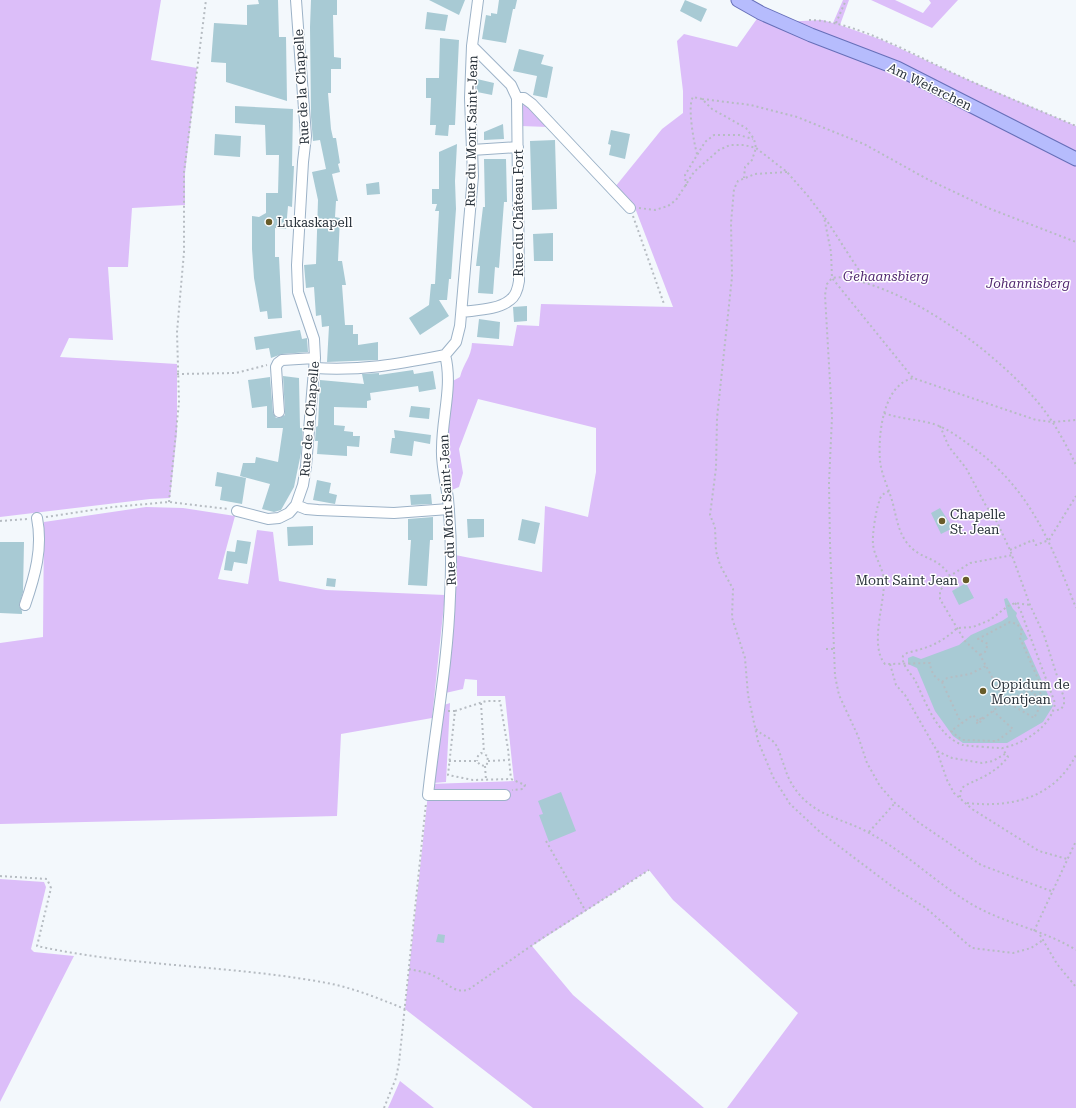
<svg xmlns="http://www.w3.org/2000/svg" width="1076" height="1108" font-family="'Roboto Serif',serif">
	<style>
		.green { fill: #dcbef9 }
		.building { fill: #a8cad4 }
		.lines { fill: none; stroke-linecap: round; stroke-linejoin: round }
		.minor-casing { stroke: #9cb2c7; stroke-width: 12 }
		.major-casing { stroke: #666fb8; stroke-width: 15 }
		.path { stroke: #b6bcc2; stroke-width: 2; stroke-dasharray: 2 3; stroke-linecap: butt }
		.minor { stroke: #fff; stroke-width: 10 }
		.major { stroke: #b6bcfd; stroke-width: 13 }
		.poi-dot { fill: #685c29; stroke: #fff; stroke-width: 1.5 }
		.labels { text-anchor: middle; stroke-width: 3; stroke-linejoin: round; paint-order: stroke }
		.street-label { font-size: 13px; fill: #2a333c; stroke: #fff }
		.poi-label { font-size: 13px; fill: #2a333c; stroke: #fff; text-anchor: start }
		.park-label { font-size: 13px; font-style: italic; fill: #522970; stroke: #fff }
	</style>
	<rect width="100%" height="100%" fill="#f3f8fc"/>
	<!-- green -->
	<path class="green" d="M0,0H161L151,60L197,68L185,173V205L132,208L128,267H108L113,340L69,338L60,357L177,364V432L170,498L150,499L0,517Z
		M843,0H849L840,25L882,40L964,78L1076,126V1108H727L798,1013L673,900L649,870L532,946L573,995L704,1108H533L405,1009L429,784L514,781L505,696H477V680L465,679L463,689L441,694L450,554L542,572L545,506L588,517L596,472V428L478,399L459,449L463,473L459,487L447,492L443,419L449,383L460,377C464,362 471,358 472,343L513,346L517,325L539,326L541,304L673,307L635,208L615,187L662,129L683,113V91L677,41L684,34L737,47L761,13L781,22L822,20L833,23Z
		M871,0H895L923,13L931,3L929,0H958L932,28Z
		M524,105H527L548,127L521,126L522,106Z
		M146,507L183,508L235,516L218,579L248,584L257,530L273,532L279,581L326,590L445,595L432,718L341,734L337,816L0,824V643L43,637L44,522Z
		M450,703L446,782L433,783L441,706Z
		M0,879L44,882L46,887L31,949L34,952L74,956L0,1102Z
		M400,1081L434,1108H388Z"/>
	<!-- building -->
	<path class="building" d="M258,0H278L279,37H286L287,101L226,82V63L211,62L214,23L247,25V5L259,4Z
		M311,0H337V15H333L334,57L341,58V69H331V93H328L331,129L333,138H336L340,163L338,164L340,172L332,174L338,201H336L335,217L340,218L338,261H342L346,285H342L345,325H353V334H358V345L378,342V360L327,362L329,326L322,327L321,315L316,316L314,287L306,288L304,265L316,264L318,200L312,172L326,169L320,140L313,141L311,117L310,27Z
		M429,0H465L459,15Z
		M499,0H517L515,9H513L506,43L482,39L486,15L491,16V13L497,14Z
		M685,0L707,9L701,22L680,11Z
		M427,12L448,15L445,31L425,29Z
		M440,38L459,40L455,125H449L448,136L435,135L436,125H430L431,98H426V78H439Z
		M519,49L544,55L541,64L553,67L547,98L533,95L537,76L513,71Z
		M477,79L494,83L492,95L477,92Z
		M235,106L293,109L292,166H294L292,207L288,206L286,229L275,228V257H279L282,318L268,319L267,311L260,312L254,278L252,249V216L259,217L266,213V193H278L279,155H266L265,125L235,123Z
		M503,124L504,139L484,140V132Z
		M611,130L630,134L625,159L609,155L611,145L608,144Z
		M215,134L241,136L240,157L214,155Z
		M555,140L557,209L532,210L530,141Z
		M457,144L455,181L456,209L451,279H449L447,300H439L449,316L420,335L409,318L429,305L431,284H435L439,211H435L437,204H432V189H439V152Z
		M484,159H506L507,202H504L499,268L495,267L493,294L478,293L480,266H476L483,207H485Z
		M379,182L380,194L367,195L366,184Z
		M553,233V261H534L533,234Z
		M527,306V321L514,322L513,307Z
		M479,319L500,322L499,339L477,337Z
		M300,330L302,339L307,338L308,352L282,354L271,358L269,348L256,350L254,337Z
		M413,370L414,374L433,371L436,389L419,392L418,386L370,393L371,400L367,401V408L334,407V425L345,426L344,431L353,432V436H360L359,447L347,446V456L317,454L318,441H315L316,427L318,426L320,380L364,384L362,374L379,373V375Z
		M283,376L299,378L300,428H303L301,453L294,487L281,510L274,512L262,509L270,484L240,476L243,463H255L256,457L278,462L283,428H267V406L252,408L248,380L270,377L273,413L276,418H280L285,415V412Z
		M411,406L430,408L429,419L409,417Z
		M394,430L431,435L430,444L414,441L412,456L390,453L392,438H395Z
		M217,472L246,478L242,504L220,500L222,487L215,486Z
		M317,480L331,483L329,493L337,495L335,504L313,500Z
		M431,494L432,504L411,505L410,495Z
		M940,508L953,528L941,534L931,513Z
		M433,517V540H430L427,586L408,585L411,540H408V519Z
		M467,519H484V537L468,538Z
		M522,519L540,523L535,544L518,540Z
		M313,526V545L288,546L287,527Z
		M237,540L251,542L247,564L234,562L232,571L224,570L227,551L235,552Z
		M0,542H24L23,592L19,606L22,611V614L0,613Z
		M327,578L336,579L335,587L326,586Z
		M966,583L974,598L959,605L952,591Z
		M1007,598L1013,609L1017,613L1016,616L1028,639L1024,641L1053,706L1043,722L1007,743H963L953,736L935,711L917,668L908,664V658L913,656L921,659L959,645L971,635L1002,621L1008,617L1004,599Z
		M561,792L576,831L549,842L539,815L543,814L538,801Z
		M438,934L445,935L444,943L436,942Z"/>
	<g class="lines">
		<defs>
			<path id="minor" d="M472,46L511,85L517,98H524L532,104L630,208
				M472,150L518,147
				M462,312C476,310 498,310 510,300C516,296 518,288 519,281L517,98
				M445,355C453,385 442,417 442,448C441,465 446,482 448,499C451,531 452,564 450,596C448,663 435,729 428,795H505
				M445,355L456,342L460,326L473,176L470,98L472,46L478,0
				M315,368C363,371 398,364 445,355
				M279,412L276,367L278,363L282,360L315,358
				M296,505L306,509L318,510L394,513L449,509
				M237,511L268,519L279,518L289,513L296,505L303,485L306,466L315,358L314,339L298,292L297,265L303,162L306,136L296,0
				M25,605C35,576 43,548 37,518"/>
			<path id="major" d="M738,0L761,13L811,35L897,68L1076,159"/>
		</defs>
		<!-- minor casing -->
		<use href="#minor" class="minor-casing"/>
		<!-- major casing -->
		<use href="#major" class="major-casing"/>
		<!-- path -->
		<path class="path" d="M809,20C855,20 921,59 964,78C1001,95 1039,110 1076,126
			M836,23L846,0
			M702,99L751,105L797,117L864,144L927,179L988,208L1076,242
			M697,154C694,143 687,106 693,97L702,99L712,109L746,128L754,139L756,148L752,160L745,167L744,178
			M787,172L755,174L738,181L734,189L731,223L732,277L717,418L716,468L710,515L715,527L716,551L720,565L733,589L732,618L745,658L748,695L758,741L773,777L790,804L820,832L893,887L926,908L972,948L1013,953L1031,948L1043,940
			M686,186L685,175L705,142L714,135H739L753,139
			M639,208L655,210L668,206L676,200L694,172L719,150L730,145H744L756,148L787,172L808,196L824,217L831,252L832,278L913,378
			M633,216L664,304
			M825,218C840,240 853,263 869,284
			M177,374L236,373L267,365
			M884,413C902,420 922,419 939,426C953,432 964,441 975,449C1032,492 1051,544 1076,608
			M940,426L949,447L966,468L985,504L997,522L1010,550L1030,605L1044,635L1064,698V705L1061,709L1054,711
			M889,491C884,493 880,496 879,502C876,510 872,535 873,544C874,556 883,568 884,580C885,603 869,645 885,664H890L930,663C931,672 934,677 942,682L961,723
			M169,502L179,402L177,332L184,252V172L206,0
			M46,517L113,507L169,502L228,509
			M0,521L27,519
			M1010,550L1033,540L1036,545L1049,540L1076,496
			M950,576C937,555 921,561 907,543C897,530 896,513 891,497C887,485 881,473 880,460C878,434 883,385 913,378L1036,420L1053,422L1076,420
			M1015,603L1020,609L1055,703C1052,726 1024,744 1002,748C997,748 968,746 963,745C958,744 948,737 945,733C932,720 924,699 916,682C912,674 901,665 903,656L907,653C927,648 942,643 957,628L973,627L990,620L1008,606L1015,603L1030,605
			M826,649H834
			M980,655L985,652L988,644L978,639L1010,622L1017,624L1022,630L1020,638L1043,690L1037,697
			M890,664L896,685L905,695L937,751L952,758L982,763L993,761L1005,754
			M942,682L947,678L970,674L986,666
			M1031,690L1042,703L1034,718L1005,701Z
			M481,703L484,753
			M448,711H455L448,775L473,780L511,779L525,785L523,789L512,790
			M455,711L486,701H500L508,749L511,779
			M982,717L983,719L978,724L977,723Z
			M983,719L1005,701L980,655L965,641L957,628L940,599V591L950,576L970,563L1013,555
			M978,721L973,715L951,731L962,740L997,741L1013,729L993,711
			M756,729C762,736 771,737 776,745C780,751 781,759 784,765C788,780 796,793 808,803C826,818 851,822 871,834C908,854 937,884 973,905C1006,924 1044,930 1076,950
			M937,751L947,780L954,793L972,809L1039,851L1067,859
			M449,761H477L480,765L485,766L487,764L488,756L481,753L478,756L477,761
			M488,761L509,760
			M485,766L486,780
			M960,797L961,790L964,786C983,777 995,773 1008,757L1002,748
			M967,803C1012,808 1054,798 1076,755
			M869,832L895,803
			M546,841L585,910
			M0,876L47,879L51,888L37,946C132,967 231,965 327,983C354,988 380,999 405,1009
			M1051,891L981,865L918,822L895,803L880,786L867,763L858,736L839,695L835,676L830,543L829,483L832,417L825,295L827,284L832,278C843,276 851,279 862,282C923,299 995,353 1036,400C1053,420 1065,442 1076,465
			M1034,931L1076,841
			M1040,935L1057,964L1076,987
			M409,969C417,971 427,972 434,976C447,982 452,993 468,990L541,939L649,870
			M384,1108L396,1078L399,1063L426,803"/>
		<!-- minor -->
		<use href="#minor" class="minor"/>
		<!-- major -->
		<use href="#major" class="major"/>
	</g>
	<!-- markers -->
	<g class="poi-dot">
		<circle cx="269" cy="222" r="4"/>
		<circle cx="942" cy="521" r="4"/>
		<circle cx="966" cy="580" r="4"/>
		<circle cx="983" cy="691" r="4"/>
	</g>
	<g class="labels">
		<!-- street labels -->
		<g class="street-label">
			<text transform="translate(930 86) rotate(26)" y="5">Am Weierchen</text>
			<text transform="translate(301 87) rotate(-93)" y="5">Rue de la Chapelle</text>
			<text transform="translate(471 131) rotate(-89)" y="5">Rue du Mont Saint-Jean</text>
			<text transform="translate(518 213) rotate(-90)" y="5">Rue du Château Fort</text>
			<text transform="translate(309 419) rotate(-85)" y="5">Rue de la Chapelle</text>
			<text transform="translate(447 510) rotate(-93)" y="5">Rue du Mont Saint-Jean</text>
		</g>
		<!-- poi labels -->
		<g class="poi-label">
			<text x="277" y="227">Lukaskapell</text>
			<text x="950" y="519">Chapelle<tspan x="950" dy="15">St. Jean</tspan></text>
			<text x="958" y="585" text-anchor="end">Mont Saint Jean</text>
			<text x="991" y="689">Oppidum de<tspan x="991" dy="15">Montjean</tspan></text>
		</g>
		<!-- park labels -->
		<g class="park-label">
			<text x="886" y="281">Gehaansbierg</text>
			<text x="1028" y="288">Johannisberg</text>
		</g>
	</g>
</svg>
